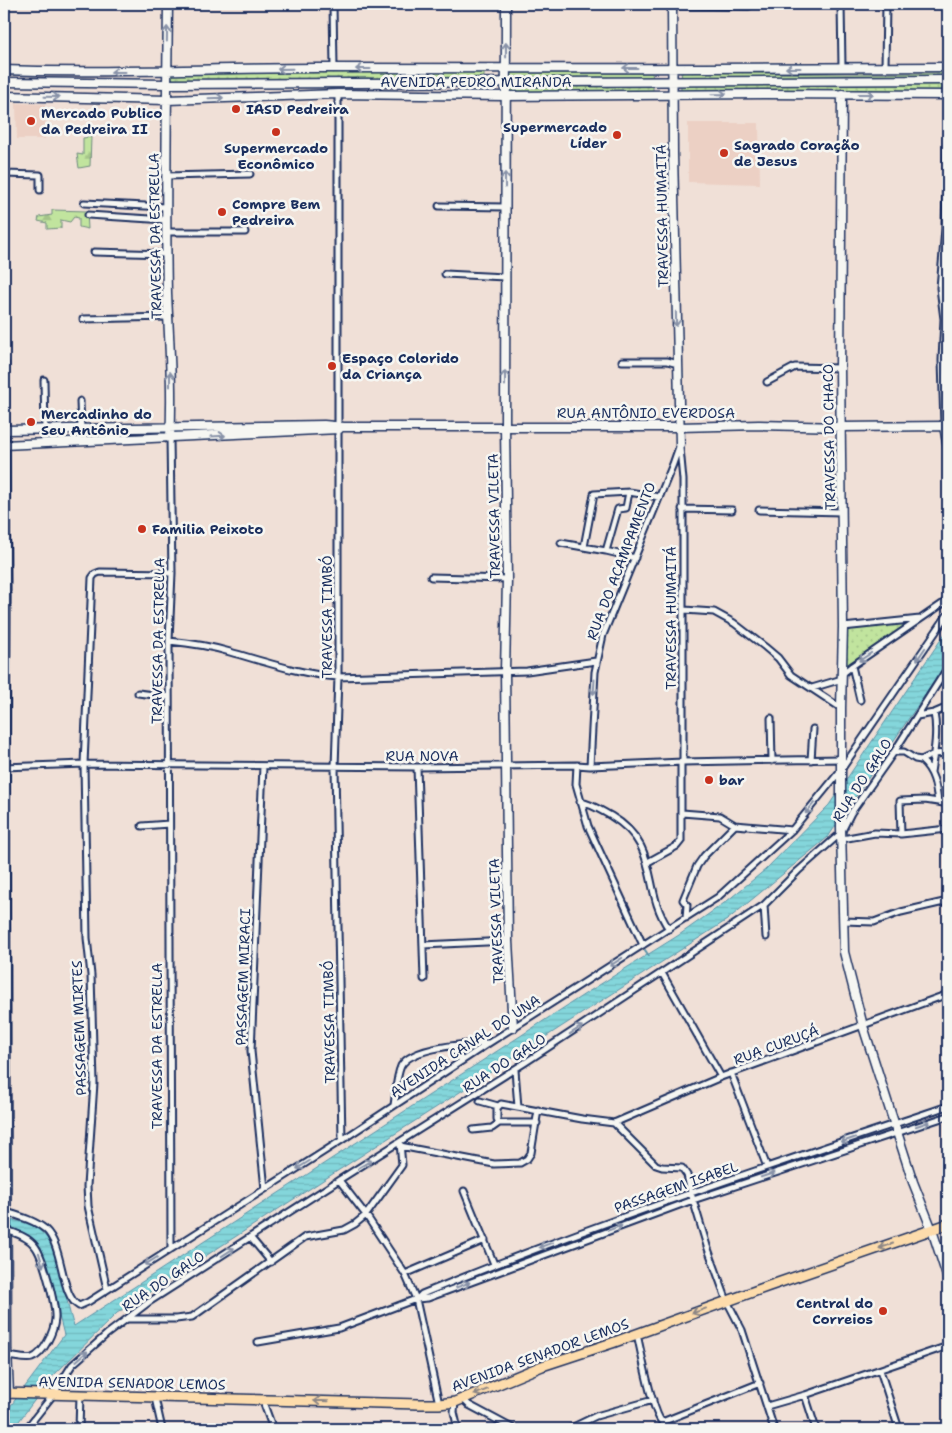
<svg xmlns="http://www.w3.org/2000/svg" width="952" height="1433" font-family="'Shantell Sans',sans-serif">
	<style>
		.built { fill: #ecd0c4 }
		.forest { fill: url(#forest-firs); stroke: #6e8a7e }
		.park { fill: url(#park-dots); stroke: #6e8a7e }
		.water { fill: url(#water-rules); stroke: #5a93a9 }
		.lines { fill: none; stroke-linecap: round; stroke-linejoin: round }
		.stream { stroke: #5a93a9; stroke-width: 2 }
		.street-casing { stroke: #1b2f5e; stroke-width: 9 }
		.secondary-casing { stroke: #1b2f5e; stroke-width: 11 }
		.primary-casing { stroke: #1b2f5e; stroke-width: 12 }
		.street { stroke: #f6f6f2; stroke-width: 5 }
		.secondary { stroke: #f6f6f2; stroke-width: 8 }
		.primary { stroke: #fddcac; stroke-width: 9 }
		.oneway { stroke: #8892a8 }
		.oneway2 { stroke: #8c8685 }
		.poi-dot { fill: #c8321e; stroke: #f6f6f2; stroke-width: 2 }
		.labels { text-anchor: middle; stroke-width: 5; stroke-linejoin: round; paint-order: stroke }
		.street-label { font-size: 14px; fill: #1b2f5e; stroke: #f6f6f2 }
		.poi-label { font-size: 14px; font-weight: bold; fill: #1b2f5e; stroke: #f6f6f2; text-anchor: start }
	</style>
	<defs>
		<pattern id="forest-firs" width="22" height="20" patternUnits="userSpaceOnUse" patternTransform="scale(1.25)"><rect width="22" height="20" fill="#c1e49e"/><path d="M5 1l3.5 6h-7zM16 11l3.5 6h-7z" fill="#a5c48a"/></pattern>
		<pattern id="park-dots" width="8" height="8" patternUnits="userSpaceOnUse" patternTransform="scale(1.25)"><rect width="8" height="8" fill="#c1e49e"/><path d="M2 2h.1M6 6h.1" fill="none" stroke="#a5c48a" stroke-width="1.8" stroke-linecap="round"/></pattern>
		<pattern id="water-rules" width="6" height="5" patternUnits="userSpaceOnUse" patternTransform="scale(1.25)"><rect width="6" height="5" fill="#84d6db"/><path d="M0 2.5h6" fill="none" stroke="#71b8be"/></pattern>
	</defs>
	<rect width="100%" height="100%" fill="#f0e0d7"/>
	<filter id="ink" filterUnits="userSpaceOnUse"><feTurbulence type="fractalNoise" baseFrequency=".02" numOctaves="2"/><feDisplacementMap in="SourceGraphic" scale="10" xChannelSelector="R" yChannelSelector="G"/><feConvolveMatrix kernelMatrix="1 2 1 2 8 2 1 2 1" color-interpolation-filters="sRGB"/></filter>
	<g filter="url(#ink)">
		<!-- built -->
		<path class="built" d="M16,103L45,104V139H17Z
			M688,123H759L760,184L688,182Z"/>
		<!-- forest -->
		<path class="forest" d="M91,137L90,166L79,168L77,154L83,155V138Z
			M52,210L87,211L88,229L79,227V218L74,217L70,222L61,220V228L47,229V223L38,221L39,217L52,215Z"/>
		<!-- park -->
		<path class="park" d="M484,72V80L171,82V73Z
			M681,72L846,74L948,73V79L682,78Z
			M509,73H652L653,79L509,80Z
			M681,83L948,84V91L681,92Z
			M653,84V93L511,94L510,85Z
			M918,621L845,671L842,630Z"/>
		<!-- water -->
		<path class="water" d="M948,629V661L828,837L727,920L117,1313L52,1377L13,1429H4V1417L9,1408L64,1335L41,1247L26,1234L4,1224L7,1219C18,1221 30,1223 39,1230C64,1249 63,1298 74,1326L588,992L679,935L727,901L765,870L829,805Z"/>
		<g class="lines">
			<!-- stream -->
			<path class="stream" d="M645,950L649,956"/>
			<defs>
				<path id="street" d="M333,4L334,68
					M841,4L842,67
					M672,5L749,6L753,4
					M885,67L886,4
					M338,94V677L335,767L342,1140
					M948,104L945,229L940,288L944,319L942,360L944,426H948
					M4,174L40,175V190
					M166,176L250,174
					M84,203L166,207
					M439,206L505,207
					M88,215L166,220
					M167,232H245
					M94,252L167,254
					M445,274L505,277
					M83,319L169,317
					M622,361H667L678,364
					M44,380L45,430
					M767,382L795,367L840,368
					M80,401L81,429
					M170,438L172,573L169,641L171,1248
					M680,448L683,480V762
					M682,509L732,510
					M759,510L842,512
					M561,543L606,551L635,558
					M584,547L594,494L629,492L659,497
					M606,551L618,509L626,508L629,492
					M431,577L507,579
					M684,610L714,612L734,623L765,647L778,658L791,675L841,708
					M843,627L920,619
					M169,641C190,643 210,646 230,652C266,662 300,674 338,677L527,671L596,661
					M852,666L860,700
					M842,674L852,666L948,600
					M812,688L842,679
					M138,693L169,697
					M917,716L934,713L948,707
					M771,718L772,761
					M894,752H904L915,759L921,760L934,754L948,753
					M811,760L813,729
					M921,760C934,771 936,786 938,802L948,804
					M577,765L576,784L588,826L643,945
					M263,766L251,1051L265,1189
					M590,766L595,672L603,635L673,464L680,444
					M4,767L84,764L417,767L577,765L590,766L683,762L841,759
					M417,767L424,979
					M931,772C934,753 938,732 934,713
					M580,802C592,804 600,810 611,816C662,846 641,889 669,929
					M682,813L720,816L735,825L792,830
					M142,826L169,824
					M901,834L900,801L925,800L938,802
					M842,839L875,833L901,834L948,829
					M648,862L677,846L681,841V763
					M764,905L766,937
					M686,918L687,905L683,900L697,866L704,856L735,825
					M843,921L874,922L901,912L948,901
					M423,945L508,941
					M662,973L721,1077
					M453,1047L462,1061
					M515,1070L518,1107
					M731,1073L767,1167
					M480,1101L498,1106
					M394,1105C396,1093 396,1077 401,1066C412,1046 468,1044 489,1043
					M537,1123H499L497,1119V1108L501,1104L582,1119L614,1123L721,1077L948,994
					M614,1123L656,1165L662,1167L682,1168L687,1175L691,1193L707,1246L727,1301L742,1330L774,1429
					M473,1130L492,1128L499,1123
					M400,1146L494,1164L520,1163L527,1159L531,1153L538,1110
					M339,1180L366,1215L405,1274L416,1299L439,1404
					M464,1191L494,1264
					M6,1212C19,1216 34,1220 45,1229C64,1246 60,1296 79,1306L88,1302L342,1140L489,1043L718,897L792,830L841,770L948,614
					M4,1229C14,1233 27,1236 34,1245C43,1254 56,1306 55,1319C54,1331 44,1354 32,1358C25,1360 13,1356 5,1356
					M250,1237L271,1262
					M405,1274L485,1240
					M107,1289L88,1206L87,1186L94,1083L91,975L87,938L84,764L92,578L95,574L100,572L172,573
					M417,1299L422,1294C595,1223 772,1165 948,1106
					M128,1319H176L192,1317L305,1237L344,1230L355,1224L366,1215L402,1165L400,1143
					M637,1334C641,1351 652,1412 662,1422L760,1383
					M258,1342L339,1328L416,1299L428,1298L693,1200L948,1116
					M880,1370L899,1429
					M805,1395L816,1429
					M155,1398L162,1429
					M262,1399L273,1429
					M463,1399L469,1405L514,1429
					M455,1402L454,1412L458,1429
					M767,1406L805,1395L948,1346
					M26,1429L53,1395L72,1365L107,1334L149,1302L339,1180L526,1062L764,905L798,871L841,833L851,813L894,752L948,667
					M79,1429L80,1395
					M569,1429L596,1416L653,1400"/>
				<path id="secondary" d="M168,4C167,100 165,197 167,293C169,341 173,390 170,438
					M506,4L505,427L507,579L505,671L508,941L513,1028
					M672,4L673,154L680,444
					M4,70C108,74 213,68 317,68C527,69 738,68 948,67
					M4,82L167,84L948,80
					M842,94L840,368L843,627L841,708V828L844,952L863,1026L913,1182L932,1230L948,1279
					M4,96L167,100L338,94L505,96L764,94L948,95
					M4,363L6,596L5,767L7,1350L9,1394
					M4,430L324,425L344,427H679L759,425L842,427L944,426L948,448
					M4,445L339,429"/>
				<path id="primary" d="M4,1393L419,1404H439L455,1402L542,1366L612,1343L769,1286L948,1224"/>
			</defs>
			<!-- street casing -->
			<use href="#street" class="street-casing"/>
			<!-- secondary casing -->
			<use href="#secondary" class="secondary-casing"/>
			<!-- primary casing -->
			<use href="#primary" class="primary-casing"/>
			<!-- street -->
			<use href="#street" class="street"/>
			<!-- secondary -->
			<use href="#secondary" class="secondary"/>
			<!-- primary -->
			<use href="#primary" class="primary"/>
		</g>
		<!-- one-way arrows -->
		<defs><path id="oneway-shaft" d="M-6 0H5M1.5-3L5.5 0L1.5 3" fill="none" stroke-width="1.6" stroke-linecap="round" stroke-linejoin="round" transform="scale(1.25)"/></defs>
		<g class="oneway">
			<use href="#oneway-shaft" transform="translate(167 34) rotate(-89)"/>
			<use href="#oneway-shaft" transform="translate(506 50) rotate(-91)"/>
			<use href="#oneway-shaft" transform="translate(630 68) rotate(180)"/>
			<use href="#oneway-shaft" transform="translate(793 68) rotate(180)"/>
			<use href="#oneway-shaft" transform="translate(285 69) rotate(179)"/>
			<use href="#oneway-shaft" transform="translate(363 69) rotate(180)"/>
			<use href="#oneway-shaft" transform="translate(118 72) rotate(-180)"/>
			<use href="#oneway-shaft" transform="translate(719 94) rotate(-1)"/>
			<use href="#oneway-shaft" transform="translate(866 94)"/>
			<use href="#oneway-shaft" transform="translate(52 97) rotate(1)"/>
			<use href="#oneway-shaft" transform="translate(216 98) rotate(-2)"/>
			<use href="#oneway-shaft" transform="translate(505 180) rotate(-90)"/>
			<use href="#oneway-shaft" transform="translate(676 319) rotate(89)"/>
			<use href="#oneway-shaft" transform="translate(505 378) rotate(-90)"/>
			<use href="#oneway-shaft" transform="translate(170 379) rotate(-90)"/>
			<use href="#oneway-shaft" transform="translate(218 436) rotate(-3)"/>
			<use href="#oneway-shaft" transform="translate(921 654) rotate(124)"/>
			<use href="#oneway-shaft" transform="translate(865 657) rotate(146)"/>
			<use href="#oneway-shaft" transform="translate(594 687) rotate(94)"/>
			<use href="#oneway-shaft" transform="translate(810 808) rotate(129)"/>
			<use href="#oneway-shaft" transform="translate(616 962) rotate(147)"/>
			<use href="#oneway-shaft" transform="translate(576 1030) rotate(-33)"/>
			<use href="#oneway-shaft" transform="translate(923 1124) rotate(-18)"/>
			<use href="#oneway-shaft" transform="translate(848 1140) rotate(161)"/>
			<use href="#oneway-shaft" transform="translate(365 1164) rotate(-31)"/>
			<use href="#oneway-shaft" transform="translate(303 1165) rotate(148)"/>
			<use href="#oneway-shaft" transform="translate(768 1175) rotate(-18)"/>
			<use href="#oneway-shaft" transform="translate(615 1228) rotate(-20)"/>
			<use href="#oneway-shaft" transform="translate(546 1245) rotate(160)"/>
			<use href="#oneway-shaft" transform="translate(228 1252) rotate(-33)"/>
			<use href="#oneway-shaft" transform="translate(41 1260) rotate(74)"/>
			<use href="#oneway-shaft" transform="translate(151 1261) rotate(148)"/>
			<use href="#oneway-shaft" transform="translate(463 1285) rotate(-21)"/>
			<use href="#oneway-shaft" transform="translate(82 1356) rotate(-41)"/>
		</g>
		<g class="oneway2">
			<use href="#oneway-shaft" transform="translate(886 1246) rotate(161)"/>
			<use href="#oneway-shaft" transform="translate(699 1311) rotate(160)"/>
			<use href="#oneway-shaft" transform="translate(481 1392) rotate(158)"/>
			<use href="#oneway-shaft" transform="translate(321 1401) rotate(-178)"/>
		</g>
	</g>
	<!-- markers -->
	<g class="poi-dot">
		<circle cx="236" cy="109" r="5"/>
		<circle cx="31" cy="121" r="5"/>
		<circle cx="276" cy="132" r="5"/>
		<circle cx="617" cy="135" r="5"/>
		<circle cx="724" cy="153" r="5"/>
		<circle cx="222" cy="212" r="5"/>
		<circle cx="332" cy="366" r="5"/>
		<circle cx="31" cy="422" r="5"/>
		<circle cx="142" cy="529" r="5"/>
		<circle cx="709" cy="780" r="5"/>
		<circle cx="883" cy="1311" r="5"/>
	</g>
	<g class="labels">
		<!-- street labels -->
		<g class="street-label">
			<text x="476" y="87">AVENIDA PEDRO MIRANDA</text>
			<text transform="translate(662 216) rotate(-91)" y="5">TRAVESSA HUMAITÁ</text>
			<text transform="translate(155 236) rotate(-91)" y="5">TRAVESSA DA ESTRELLA</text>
			<text x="646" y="418">RUA ANTÔNIO EVERDOSA</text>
			<text transform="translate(829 437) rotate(-91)" y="5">TRAVESSA DO CHACO</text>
			<text transform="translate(494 516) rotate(-91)" y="5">TRAVESSA VILETA</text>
			<text transform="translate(621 561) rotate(-69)" y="5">RUA DO ACAMPAMENTO</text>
			<text transform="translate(327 617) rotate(-90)" y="5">TRAVESSA TIMBÓ</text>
			<text transform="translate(671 618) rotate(-90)" y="5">TRAVESSA HUMAITÁ</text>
			<text transform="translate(158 641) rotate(-89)" y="5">TRAVESSA DA ESTRELLA</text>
			<text x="422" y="761">RUA NOVA</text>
			<text transform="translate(862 780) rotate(-57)" y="5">RUA DO GALO</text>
			<text transform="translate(496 921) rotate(-92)" y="5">TRAVESSA VILETA</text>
			<text transform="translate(243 977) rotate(-88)" y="5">PASSAGEM MIRACI</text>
			<text transform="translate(329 1022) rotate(-91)" y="5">TRAVESSA TIMBÓ</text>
			<text transform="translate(79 1028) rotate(-92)" y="5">PASSAGEM MIRTES</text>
			<text transform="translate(776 1045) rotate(-20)" y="5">RUA CURUÇÁ</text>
			<text transform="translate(157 1046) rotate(-90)" y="5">TRAVESSA DA ESTRELLA</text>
			<text transform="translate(465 1046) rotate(-33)" y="5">AVENIDA CANAL DO UNA</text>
			<text transform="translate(504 1063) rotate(-33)" y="5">RUA DO GALO</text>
			<text transform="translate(676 1187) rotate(-19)" y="5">PASSAGEM ISABEL</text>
			<text transform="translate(163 1281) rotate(-34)" y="5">RUA DO GALO</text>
			<text transform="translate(540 1355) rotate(-20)" y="5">AVENIDA SENADOR LEMOS</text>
			<text transform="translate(132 1383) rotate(1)" y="5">AVENIDA SENADOR LEMOS</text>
		</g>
		<!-- poi labels -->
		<g class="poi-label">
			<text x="246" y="114">IASD Pedreira</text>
			<text x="41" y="118">Mercado Publico<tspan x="41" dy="16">da Pedreira II</tspan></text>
			<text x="607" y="132" text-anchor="end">Supermercado<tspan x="607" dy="16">Líder</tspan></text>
			<text x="734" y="150">Sagrado Coração<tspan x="734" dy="16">de Jesus</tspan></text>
			<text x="276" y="153" text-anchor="middle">Supermercado<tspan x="276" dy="16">Econômico</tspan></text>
			<text x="232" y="209">Compre Bem<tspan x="232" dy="16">Pedreira</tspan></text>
			<text x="342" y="363">Espaço Colorido<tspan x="342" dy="16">da Criança</tspan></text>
			<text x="41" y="419">Mercadinho do<tspan x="41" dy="16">Seu Antônio</tspan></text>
			<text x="152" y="534">Familia Peixoto</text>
			<text x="719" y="785">bar</text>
			<text x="873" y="1308" text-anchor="end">Central do<tspan x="873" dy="16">Correios</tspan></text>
		</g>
	</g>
	<!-- margin -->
	<rect width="952" height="1433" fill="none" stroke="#f6f6f2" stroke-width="20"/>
	<rect x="10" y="10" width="932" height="1413" fill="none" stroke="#1b2f5e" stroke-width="2" filter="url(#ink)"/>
</svg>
